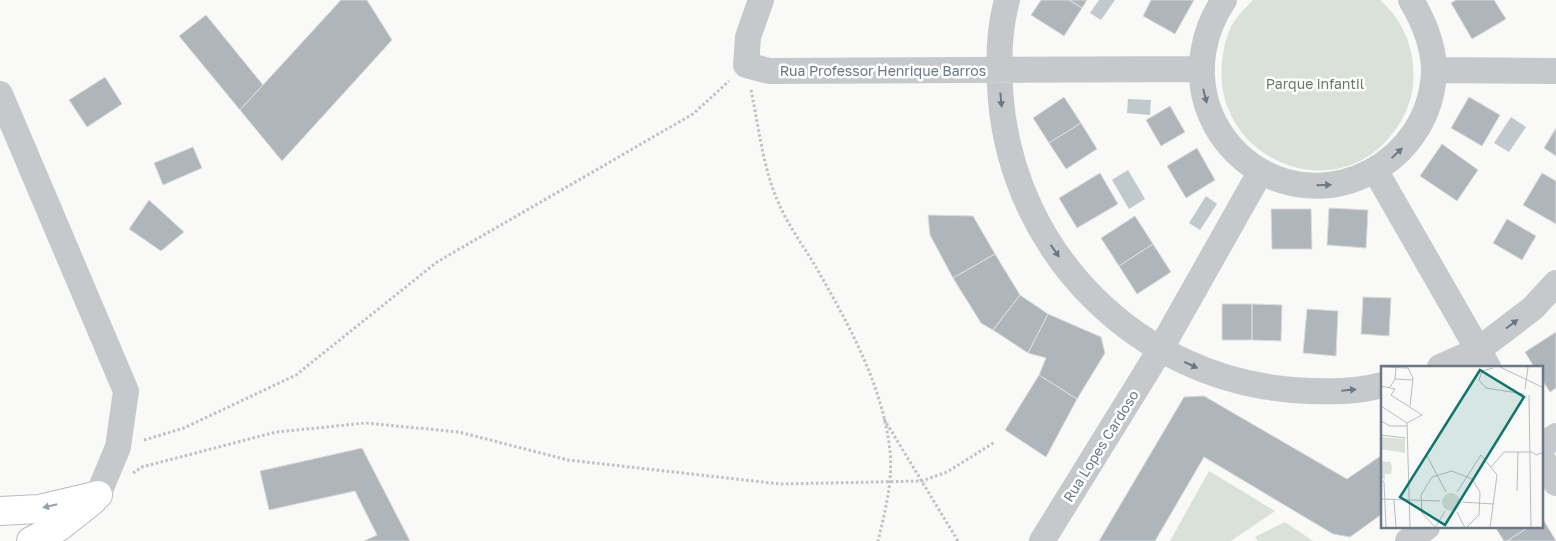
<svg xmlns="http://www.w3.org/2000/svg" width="1556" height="541" font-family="'Golos Text',sans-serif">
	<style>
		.green { fill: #dae1d8 }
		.water { fill: #c0c9ce }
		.building { fill: #aeb5bb; stroke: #dbdbd9 }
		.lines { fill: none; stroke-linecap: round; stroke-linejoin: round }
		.major-casing { stroke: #b8bcc0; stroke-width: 30 }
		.path { stroke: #bfc1c3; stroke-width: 3; stroke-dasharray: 2.5 2.5; stroke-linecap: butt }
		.minor { stroke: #c5c9cc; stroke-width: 26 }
		.major { stroke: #fff; stroke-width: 28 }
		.oneway { fill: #687887 }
		.oneway2 { fill: #95a0ab }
		.labels { text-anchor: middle; stroke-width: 5; stroke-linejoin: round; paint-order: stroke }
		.street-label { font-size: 14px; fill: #687887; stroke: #fff }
		.park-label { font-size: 14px; fill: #667a63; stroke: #fff }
		.inset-road { fill: none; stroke: #b6bdc3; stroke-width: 1 }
		.view { fill: #0f766e; fill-opacity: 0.15; stroke: #0f766e; stroke-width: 2.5 }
		.inset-edge { fill: none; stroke: #687887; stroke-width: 2.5 }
	</style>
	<rect width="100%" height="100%" fill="#f9f9f7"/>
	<!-- green -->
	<path class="green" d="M1253,0H1380C1405,22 1416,52 1413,85C1411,105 1402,123 1388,139C1327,208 1213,155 1222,63C1223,48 1227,32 1235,20C1240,13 1247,6 1253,0Z
		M1209,471L1275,511L1231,541H1170Z
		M1285,522L1313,541H1258L1255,537Z"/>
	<!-- water -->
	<path class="water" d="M1099,0H1115L1101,20L1090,13Z
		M1128,99L1151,100L1150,115L1127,113Z
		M1511,117L1526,127L1509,152L1494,143Z
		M1128,170L1145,199L1129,209L1112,180Z
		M1206,196L1217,204L1200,230L1189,223Z"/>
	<!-- building -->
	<path class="building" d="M341,0H367L392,40L282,161L240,110Z
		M1041,0H1069L1082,8L1064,36L1031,15Z
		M1069,0H1087L1082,8Z
		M1151,0H1194L1175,34L1143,16Z
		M1456,0H1494L1506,19L1472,39L1451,3Z
		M206,15L263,85L240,110L179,36Z
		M105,77L122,104L87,127L69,100Z
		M1064,97L1081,123L1049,143L1033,118Z
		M1469,97L1500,115L1482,146L1451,128Z
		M1170,106L1185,132L1161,146L1146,120Z
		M1081,123L1097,149L1066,169L1049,143Z
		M1556,128V156L1544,148Z
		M1442,144L1478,170L1457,201L1420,176Z
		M193,147L202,168L163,185L154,163Z
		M1197,148L1215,180L1186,198L1167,166Z
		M1100,173L1118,204L1077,228L1059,198Z
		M1542,173L1556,181V224L1523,205Z
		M149,200L184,232L161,251L129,229Z
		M1329,208L1368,210L1366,248L1327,245Z
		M1271,209H1311L1312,249H1272Z
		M928,215L973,216L995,254L953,278L930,235Z
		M1135,216L1153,244L1119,266L1101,238Z
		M1507,219L1536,236L1522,260L1493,243Z
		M1153,244L1171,272L1137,294L1119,266Z
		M995,254L1020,295L993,330L981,323L953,278Z
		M1020,295L1048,314L1028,353L993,330Z
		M1363,297L1391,298L1389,336L1361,334Z
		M1222,304H1252V340H1222Z
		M1252,304L1282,305L1281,341L1252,340Z
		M1307,309L1338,311L1336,356L1303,353Z
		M1048,314L1101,337L1105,353L1077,399L1039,375L1046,358L1028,353Z
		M1556,332V388L1550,392L1542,380V367H1534L1525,352Z
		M1039,375L1077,399L1046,457L1005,430Z
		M1204,396L1347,479L1382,455V514L1350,537L1333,534L1204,457L1155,541H1099L1184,397Z
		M362,448L410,541H364L377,535L355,491L269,510L260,471Z
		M1543,519L1556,541H1507L1529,527H1542Z
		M1495,527H1529L1507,541H1504Z"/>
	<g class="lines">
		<defs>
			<path id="major" d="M0,511L39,509L98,495
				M31,541L59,527L93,500"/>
		</defs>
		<!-- major casing -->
		<use href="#major" class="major-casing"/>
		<!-- path -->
		<path class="path" d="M751,90C759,128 763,169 779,204C789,227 805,248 817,269C849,325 883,386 890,451C893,481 885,512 878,541
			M884,419L958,541
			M144,440L184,428L296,375L437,262L693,114L729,81
			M133,473L142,467L276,432L365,423L459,432L568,460L780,484L922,481L947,472L995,442"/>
		<!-- minor -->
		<path class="minor" d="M761,0L748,37L746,65L769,71L1201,69
			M1007,0C998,33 998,68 1001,101C1015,255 1138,377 1292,390C1320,392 1355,393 1382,385
			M1224,0C1203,31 1196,69 1207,105C1215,129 1230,150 1251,165C1327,218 1431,163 1434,71C1434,45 1424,22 1411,0
			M1434,70L1556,71
			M0,94L126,391L118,447L98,495
			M1375,170L1488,367
			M1440,367L1478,350L1533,308L1556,283
			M1542,446L1556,436
			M1542,458L1556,483
			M1042,541L1160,350L1261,171
			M1408,541L1427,527"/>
		<!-- major -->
		<use href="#major" class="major"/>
	</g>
	<!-- one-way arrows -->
	<defs><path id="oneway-solid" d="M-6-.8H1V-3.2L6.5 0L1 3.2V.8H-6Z" transform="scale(1.25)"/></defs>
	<g class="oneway">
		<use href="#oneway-solid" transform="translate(1205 96) rotate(76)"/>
		<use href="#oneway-solid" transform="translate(1001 100) rotate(85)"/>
		<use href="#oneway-solid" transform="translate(1397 153) rotate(-43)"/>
		<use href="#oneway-solid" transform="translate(1324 185) rotate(-2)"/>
		<use href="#oneway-solid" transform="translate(1055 251) rotate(55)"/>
		<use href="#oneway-solid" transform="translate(1512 324) rotate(-37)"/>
		<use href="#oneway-solid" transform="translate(1191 365) rotate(25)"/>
		<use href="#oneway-solid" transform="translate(1349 390) rotate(-6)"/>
	</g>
	<use class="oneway2" href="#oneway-solid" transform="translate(50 506) rotate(167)"/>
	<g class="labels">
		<!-- street labels -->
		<g class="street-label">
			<text x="883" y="76">Rua Professor Henrique Barros</text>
			<text transform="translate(1101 446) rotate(-58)" y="5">Rua Lopes Cardoso</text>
		</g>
		<!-- park labels -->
		<g class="park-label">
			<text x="1315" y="89">Parque infantil</text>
		</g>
	</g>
	<!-- overview -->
	<g transform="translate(1381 366)">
		<rect width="162" height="162" fill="#f9f9f7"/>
		<path d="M0,71L24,73V87L0,83ZM0,95L9,96L11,100L10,108H4V114L0,112ZM61 136a9 9 0 1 1 18 0a9 9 0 1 1-18 0Z" fill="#dae1d8"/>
		<path class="inset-road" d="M26,0L32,12L29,40M117,0L163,22M0,1L27,2M14,13L32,14M98,14L105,22L143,28M98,14L101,5L112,2M0,20L14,23L10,29L41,49L26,57M9,21L14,13L15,1M144,23L147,1M148,29L150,162M0,40L26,57M0,55L9,60H26M26,57L29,162M0,69L25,72M45,88L65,126M110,101L123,86H151L155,89L163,86M0,114L3,116L5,162M136,125L137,86M76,126L100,89L116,109L109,162M0,133L59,135M13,134L15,162M81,136L112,138M76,146L84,162M54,162L64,145M55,162L41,147L40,129L51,111L71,105L91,113L99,126L98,149L85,162"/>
		<path class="view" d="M99,4L143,31L64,159L19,131Z"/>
		<rect width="162" height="162" class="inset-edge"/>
	</g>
</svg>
